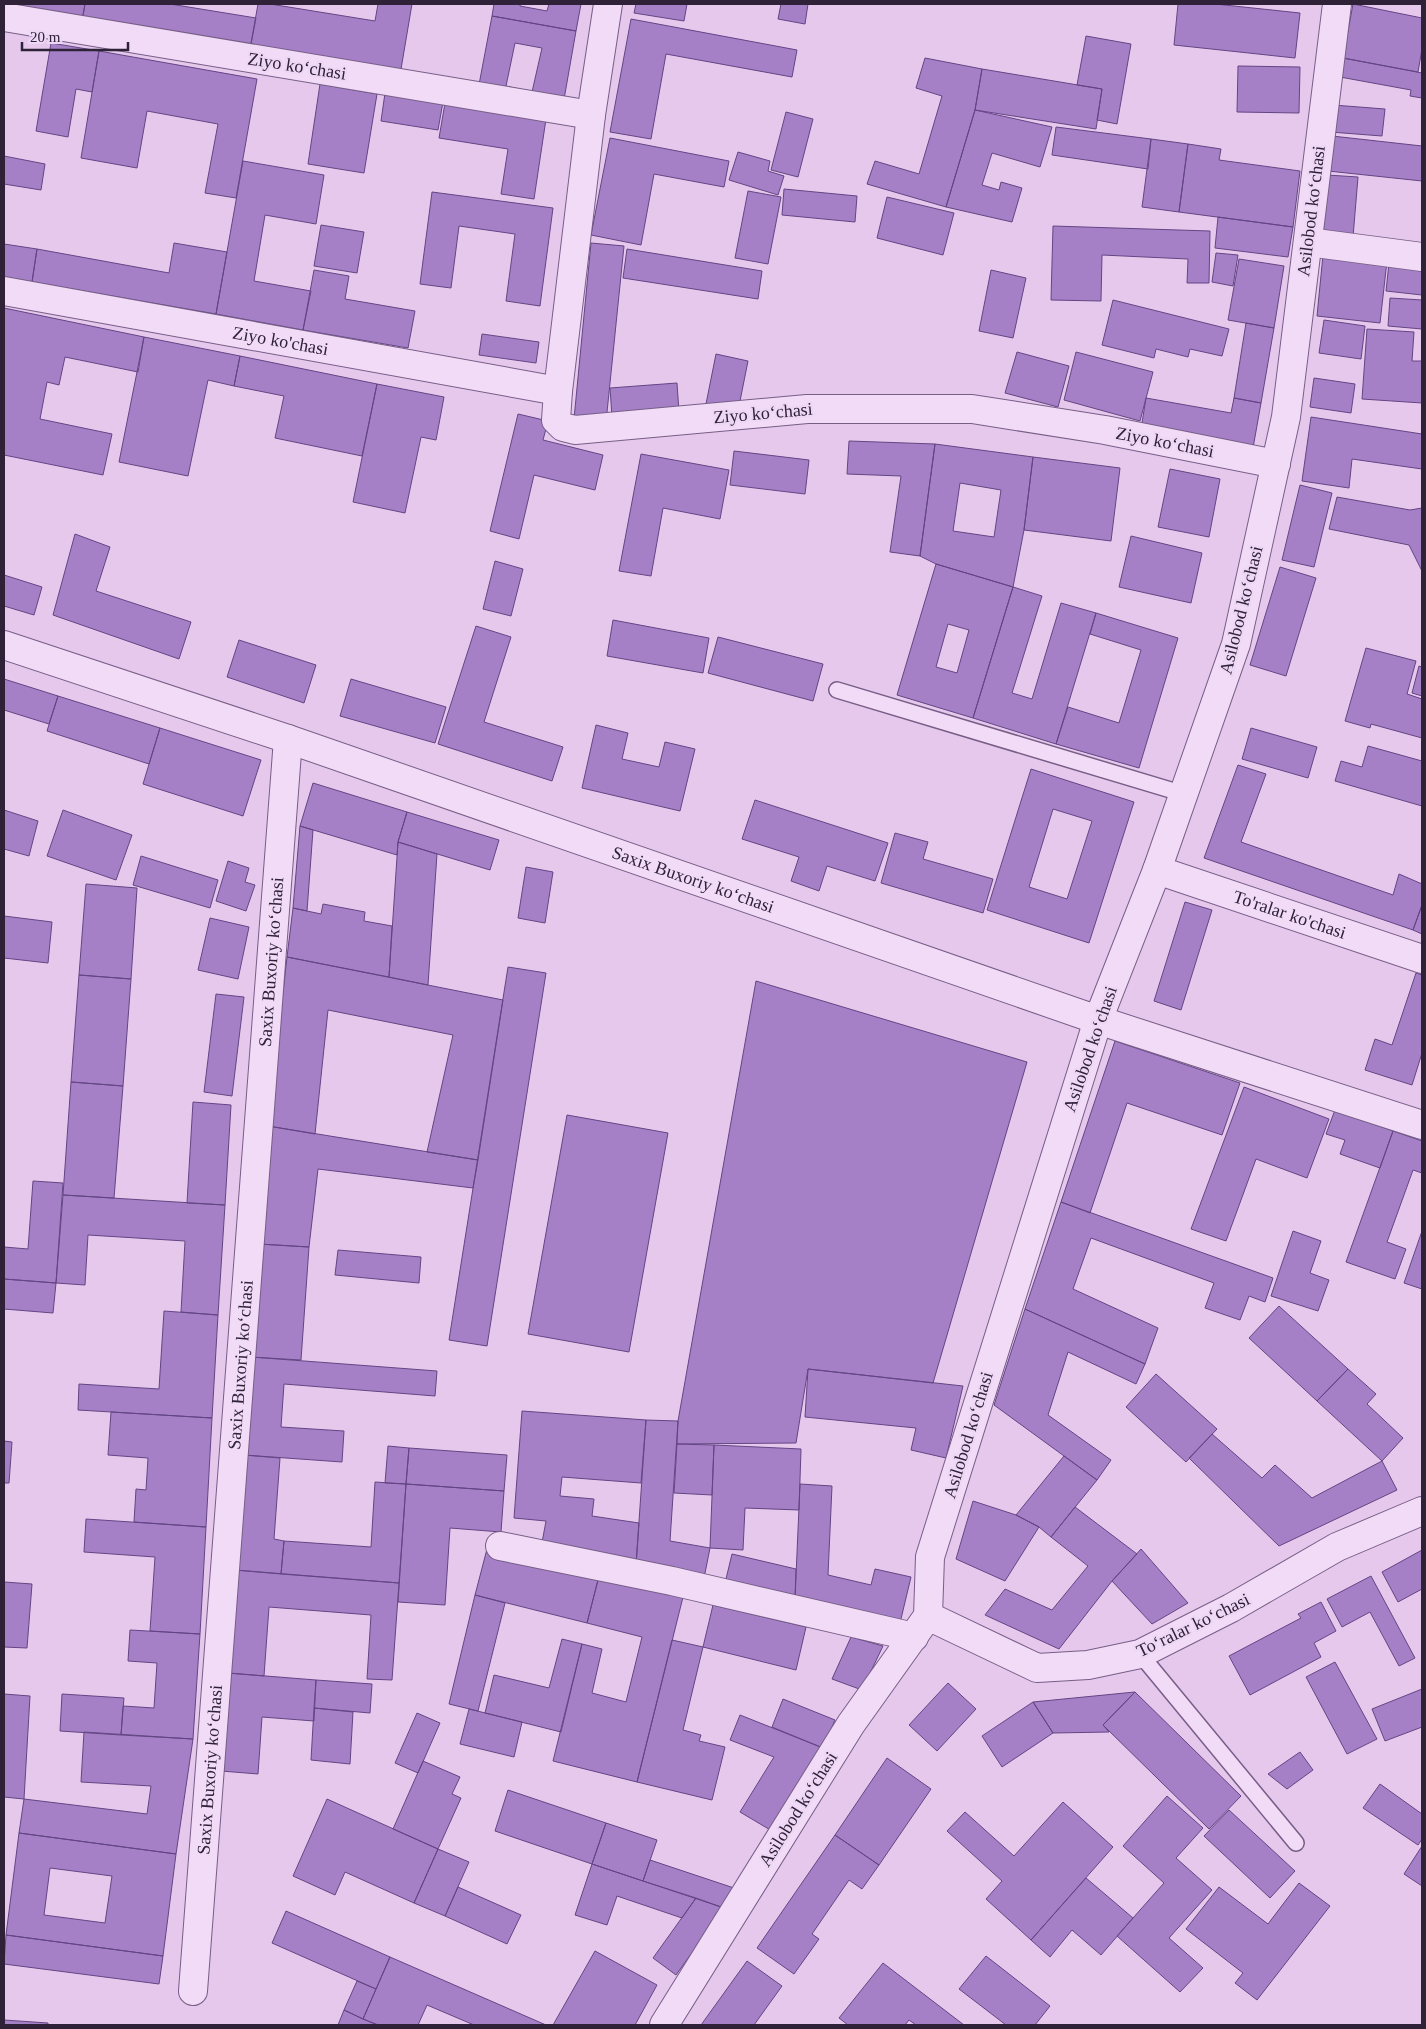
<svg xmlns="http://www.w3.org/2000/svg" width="1426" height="2029" font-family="'Times New Roman',serif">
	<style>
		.building { fill: #a580c7; stroke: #644584; fill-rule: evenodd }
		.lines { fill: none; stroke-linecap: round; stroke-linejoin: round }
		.service-casing { stroke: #785e87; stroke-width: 18 }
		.minor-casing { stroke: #785e87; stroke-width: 30 }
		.tertiary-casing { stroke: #785e87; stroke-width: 30 }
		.service { stroke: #f1dbf7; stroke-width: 15 }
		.minor { stroke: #f1dbf7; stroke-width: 28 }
		.tertiary { stroke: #f1dbf7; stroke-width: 28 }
		.labels { text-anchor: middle; stroke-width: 4.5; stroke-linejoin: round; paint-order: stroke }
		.street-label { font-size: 18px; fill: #2e2138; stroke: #eed7f4 }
	</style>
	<rect width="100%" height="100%" fill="#e5c8ec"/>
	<!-- building -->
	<path class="building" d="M4,4H85L82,21Z
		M85,4H170L256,18L250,49L82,21Z
		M258,4H270L375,21L378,4H412L400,75L250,49Z
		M494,4H520V6L547,11L549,4H581L576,31L492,16Z
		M636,4H687L684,21L634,13Z
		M781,4H808L805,24L778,19Z
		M1178,4H1215L1300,13L1295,58L1174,45Z
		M1353,4L1422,18V49L1418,72L1343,58Z
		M492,16L576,31L563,105L478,90ZM515,43L542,48L532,92L506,86Z
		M631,19L797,50L792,77L666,54L651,139L610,132Z
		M1086,36L1131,44L1117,124L1097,120L1102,89L1077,85Z
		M51,43L99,51L92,92L76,89L68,137L36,131Z
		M99,51L257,79L236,198L205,193L218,124L147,111L137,168L81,158Z
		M925,58L982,69L975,110L946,207L867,184L875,161L919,174L942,96L916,88Z
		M1343,58L1422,73V98L1410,96L1411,90L1340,77Z
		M1238,66L1300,67L1299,113L1237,112Z
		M982,69L1102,89L1096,129L975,110Z
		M320,84L377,94L364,173L308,164Z
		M385,93L443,102L438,130L381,121Z
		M445,103L546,119L534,199L501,194L508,149L439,138Z
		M1333,105L1385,109L1382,136L1330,132Z
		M975,110L1052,127L1040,167L992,153L982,185L999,190L1001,182L1022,188L1012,222L946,207Z
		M786,112L813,119L798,177L771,170Z
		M1056,127L1151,139L1148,169L1052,155Z
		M1332,136L1422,146V181L1328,171Z
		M610,138L729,161L724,187L654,174L641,245L591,235Z
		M1151,139L1188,144L1179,212L1142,207Z
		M1188,144L1221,149L1219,160L1300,171L1293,227L1179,212Z
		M738,152L770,161L768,171L784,176L778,195L729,180Z
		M4,156L45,164L41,190L4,184Z
		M243,161L324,175L316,224L265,215L254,281L311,291L303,330L216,314Z
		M1327,175L1358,177L1353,237L1322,235Z
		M784,189L857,196L855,222L782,215Z
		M748,191L781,197L768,264L735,258Z
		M432,192L553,208L540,306L506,301L515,234L459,226L451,288L420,284Z
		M887,197L954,213L943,255L877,238Z
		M1218,217L1293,227L1288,257L1215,248Z
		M321,225L364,232L357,273L314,266Z
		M1053,226L1210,231L1209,283H1187L1188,259L1102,255L1101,301L1051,300Z
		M174,243L227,252L216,314L32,282L37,249L169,273Z
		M591,243L624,246L606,422L574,419Z
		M4,244L37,249L32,282L4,278Z
		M627,249L762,271L758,299L623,278Z
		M1216,253L1238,255L1233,286L1212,282Z
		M1323,255L1387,261L1380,323L1317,316Z
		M1239,259L1284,266L1274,328L1228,320Z
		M1389,263L1422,266V295L1386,291Z
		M314,270L349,276L345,299L415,311L408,348L303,330Z
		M991,270L1026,278L1013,338L979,331Z
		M1390,298L1422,300V329L1388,326Z
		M1113,300L1229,329L1222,356L1190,349L1188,357L1156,349L1154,358L1102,345Z
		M4,308L144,337L138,372L65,357L59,385L47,382L40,419L112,434L103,475L4,455Z
		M1324,320L1365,326L1361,359L1319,353Z
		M1246,323L1274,328L1261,403L1234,398Z
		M1367,329L1414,332L1412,361H1422V403L1362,399Z
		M482,334L539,342L536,363L479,355Z
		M144,337L240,356L234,386L208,380L188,476L119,462Z
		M1017,352L1069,366L1058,407L1005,393Z
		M1076,352L1153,372L1140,421L1064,400Z
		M716,354L748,361L738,411L706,404Z
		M240,356L377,384L362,456L275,438L284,396L234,386Z
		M1314,378L1355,384L1351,413L1310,407Z
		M677,383L679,412L612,417L610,388Z
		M377,384L444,397L436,440L421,437L405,513L353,502Z
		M1146,398L1231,413L1234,398L1261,403L1253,448L1141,429Z
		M518,414L548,421L543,440L603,455L595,490L534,475L519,539L490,531Z
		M1311,417L1422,434V469L1352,459L1349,488L1302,481Z
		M849,441L935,444L920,556L890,552L901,476L847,474Z
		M935,444L1033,457L1024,530L1013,587L936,564L920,556ZM960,483L1001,490L994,537L953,531Z
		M734,451L809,460L805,494L730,485Z
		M641,454L729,470L720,519L663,508L651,576L619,571Z
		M1033,457L1120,468L1111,541L1024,530Z
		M1170,469L1220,479L1209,537L1158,527Z
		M1300,485L1332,493L1314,567L1282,560Z
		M1337,497L1410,510L1422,508V571L1409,545L1329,529Z
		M75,534L110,547L96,591L191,622L179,659L53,615Z
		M1131,536L1202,553L1191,603L1119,587Z
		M495,561L523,569L511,616L483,609Z
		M936,564L1013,587L973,718L897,695ZM948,624L969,630L957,673L936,667Z
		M1280,567L1316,578L1286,676L1250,665Z
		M4,575L42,587L34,615L4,606Z
		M1013,587L1042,596L1012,693L1032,699L1061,603L1096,613L1056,744L973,718Z
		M1096,613L1178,638L1139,768L1056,744L1068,707L1119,723L1141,650L1090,634Z
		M613,620L709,638L703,673L607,656Z
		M476,626L511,637L484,722L563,747L552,781L438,744Z
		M718,637L823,664L813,701L708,673Z
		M239,640L316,665L304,703L227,677Z
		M1366,648L1416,661L1407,694L1422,699V738L1371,724L1370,728L1345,721Z
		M1419,666L1422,667V696L1412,693Z
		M4,679L58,696L49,724L4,710Z
		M351,679L446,707L435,743L340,716Z
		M58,696L160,728L149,764L47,731Z
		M596,725L628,733L622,759L659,767L665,742L695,749L680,811L582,788Z
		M160,728L261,760L243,816L143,784Z
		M1251,728L1317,747L1308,778L1242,759Z
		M1368,746L1422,761V806L1335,781L1341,761L1362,767Z
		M1238,765L1266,774L1241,842L1393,895L1399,874L1422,884V905L1413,930L1204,858Z
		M1031,769L1134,802L1089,943L987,910ZM1053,809L1092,821L1067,899L1029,887Z
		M313,783L407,812L398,842L397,855L300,826Z
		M755,800L888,843L875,881L827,866L819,891L791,881L799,857L742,839Z
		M4,810L38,821L29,856L4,849Z
		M63,810L132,835L116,880L47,856Z
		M407,812L499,840L490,870L398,842Z
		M300,826L313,830L307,911L293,908Z
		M895,833L928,842L923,859L993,879L983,913L881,883Z
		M398,842L437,854L428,985L389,977Z
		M141,856L218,880L210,908L133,885Z
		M228,861L249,868L245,882L255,885L246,911L216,901Z
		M526,867L553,872L545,923L518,918Z
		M86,884L137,888L131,979L79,975Z
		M1185,902L1212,910L1181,1010L1154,1001Z
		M323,904L365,912L364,921L392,926L389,977L287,957L293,908L321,914Z
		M1422,905V934L1413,930Z
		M4,916L52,922L48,963L4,958Z
		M210,918L249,927L238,979L198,970Z
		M287,957L503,1000L478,1160L427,1152L453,1035L328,1010L315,1134L268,1126Z
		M508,967L546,973L487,1346L449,1340Z
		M1416,973L1422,975V1053L1412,1085L1365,1070L1375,1039L1392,1045Z
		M79,975L131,979L123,1086L71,1082Z
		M756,981L1027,1062L933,1383L808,1369L796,1443L677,1444L678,1421Z
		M216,994L244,997L232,1096L204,1092Z
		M1115,1041L1240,1083L1222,1135L1127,1103L1090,1213L1061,1202Z
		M71,1082L123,1086L114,1198L63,1195Z
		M1244,1087L1329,1119L1307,1178L1256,1159L1226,1241L1191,1229Z
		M193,1102L231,1105L225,1205L187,1203Z
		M1335,1110L1393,1131L1380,1168L1340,1154L1345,1140L1326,1134Z
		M567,1115L668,1133L629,1352L528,1334Z
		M268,1126L478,1160L473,1188L318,1169L309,1247L259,1244Z
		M1393,1131L1422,1141V1173L1413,1170L1387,1242L1406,1249L1395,1279L1346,1262Z
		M33,1181L63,1183L56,1283L4,1279V1247L28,1249Z
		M63,1195L225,1205L218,1315L181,1312L185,1241L88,1235L85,1285L56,1283Z
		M1061,1202L1273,1278L1265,1302L1249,1296L1240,1320L1205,1308L1214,1283L1091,1238L1073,1289L1158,1328L1145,1364L1025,1309Z
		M1293,1231L1321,1241L1310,1273L1329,1280L1318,1311L1271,1296Z
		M1422,1231V1289L1404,1283Z
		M259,1244L309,1247L301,1360L251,1357Z
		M338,1250L421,1257L419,1283L335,1275Z
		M4,1279L56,1283L53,1313L4,1309Z
		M1279,1306L1348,1369L1317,1401L1249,1338Z
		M1025,1309L1145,1364L1136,1384L1068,1352L1048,1415L1111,1460L1097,1480L994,1405Z
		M164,1311L218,1315L212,1418L78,1410L79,1384L159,1389Z
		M251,1357L437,1371L435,1396L284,1384L281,1427L344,1431L342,1462L244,1455Z
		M808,1369L963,1386L946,1458L911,1450L916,1428L805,1417Z
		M1348,1369L1376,1394L1367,1404L1403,1438L1382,1461L1317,1401Z
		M1156,1374L1217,1429L1186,1462L1126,1407Z
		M522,1411L646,1420L641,1483L562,1477L560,1496L594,1499L592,1516L639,1523L636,1565L541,1548L546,1521L514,1518Z
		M111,1412L212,1418L206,1527L134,1522L136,1489L146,1490L148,1458L108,1455Z
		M646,1420L678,1421L670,1541L710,1548L704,1578L636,1565Z
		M1212,1434L1262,1478L1275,1465L1312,1498L1382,1461L1397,1490L1279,1546L1189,1458Z
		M4,1441L12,1442L9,1483H4Z
		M677,1444L714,1445L712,1495L674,1493Z
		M714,1445L801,1449L799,1510L745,1508L743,1550L710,1548Z
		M388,1446L409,1448L406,1484L385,1483Z
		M409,1448L507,1455L504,1491L406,1484Z
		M244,1455L280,1458L274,1539L284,1541L281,1574L235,1570Z
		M1064,1456L1097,1480L1051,1537L1039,1527L1016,1515Z
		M375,1482L406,1484L399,1583L281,1574L284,1541L371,1547Z
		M406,1484L504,1491L501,1532L450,1528L445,1605L398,1602Z
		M800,1484L832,1486L828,1575L871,1585L875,1569L911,1577L900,1623L795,1599Z
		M973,1501L1016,1515L1039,1527L1005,1581L956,1559Z
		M1075,1507L1137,1554L1112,1581L1059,1649L985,1615L1005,1589L1052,1610L1088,1566L1051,1537Z
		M86,1519L206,1527L200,1634L150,1631L155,1557L84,1552Z
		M487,1549L599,1576L587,1623L475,1595Z
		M1141,1549L1188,1603L1152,1624L1112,1581Z
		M1422,1550V1589L1398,1602L1382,1572Z
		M732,1554L796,1569L795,1599L725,1583Z
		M235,1570L399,1583L392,1680L367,1679L371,1615L269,1607L264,1676L228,1673Z
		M599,1576L683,1597L637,1782L553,1761L582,1644L602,1649L592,1693L626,1702L642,1637L587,1623Z
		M1371,1576L1415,1658L1399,1666L1370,1612L1342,1627L1327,1599Z
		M4,1582L32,1584L27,1648L4,1647Z
		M475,1595L505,1603L478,1711L449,1704Z
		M1321,1602L1336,1631L1314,1643L1321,1657L1250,1695L1229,1656L1301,1618L1298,1614Z
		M713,1605L806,1627L796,1670L703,1647Z
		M130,1630L200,1634L193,1739L121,1735L123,1706L154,1708L157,1663L128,1661Z
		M851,1637L883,1646L862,1690L832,1679Z
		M562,1639L582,1644L561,1732L485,1713L494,1675L549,1688Z
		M672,1640L703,1647L683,1730L701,1735L699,1741L725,1747L712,1800L637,1782Z
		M1335,1662L1377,1739L1347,1754L1306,1677Z
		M228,1673L316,1680L314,1721L262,1717L258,1774L221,1771Z
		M316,1680L372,1684L370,1713L314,1708Z
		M948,1683L976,1709L937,1751L909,1725Z
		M1422,1689V1727L1385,1741L1372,1709Z
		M1135,1692L1241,1796L1209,1829L1103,1725Z
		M1135,1692L1103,1725L1109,1732L1053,1733L1033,1702Z
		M4,1694L30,1696L24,1799L4,1797Z
		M62,1694L124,1698L121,1735L60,1731Z
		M783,1699L835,1720L823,1748L772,1727Z
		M1033,1702L1053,1733L1002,1767L982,1736Z
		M314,1708L353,1712L350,1764L311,1760Z
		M469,1709L522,1722L514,1757L460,1744Z
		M417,1713L440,1723L418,1773L395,1763Z
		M740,1715L823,1748L772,1831L740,1812L774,1757L730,1740Z
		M84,1732L193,1739L176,1854L19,1833L24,1799L147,1814L151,1786L81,1782Z
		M1300,1752L1313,1770L1287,1789L1268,1774Z
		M887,1758L931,1789L879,1865L835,1835Z
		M423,1761L460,1777L452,1794L461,1798L438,1849L393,1829Z
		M1380,1784L1422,1814V1839L1418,1845L1363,1808Z
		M508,1790L606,1823L592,1864L495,1831Z
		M1167,1796L1203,1828L1176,1858L1212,1890L1169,1938L1203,1968L1180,1992L1117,1936L1164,1883L1123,1846Z
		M327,1799L438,1849L414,1903L345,1872L335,1895L293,1876Z
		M1063,1802L1113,1847L1031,1940L986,1899L1002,1881L947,1831L965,1812L1014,1856Z
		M1229,1810L1295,1871L1270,1898L1204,1836Z
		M606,1823L657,1840L643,1881L592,1864Z
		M19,1833L176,1854L163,1956L6,1935ZM50,1868L112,1876L105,1923L44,1915Z
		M835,1835L879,1865L862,1889L849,1880L812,1934L819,1939L794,1974L757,1948Z
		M1422,1846V1886L1404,1874Z
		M438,1849L469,1862L445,1916L414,1903Z
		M650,1860L737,1889L724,1908L643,1881Z
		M592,1864L643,1881L696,1898L682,1918L617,1896L607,1925L575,1915Z
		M1086,1878L1133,1918L1101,1955L1072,1930L1050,1957L1031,1940Z
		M1299,1883L1330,1906L1257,2000L1235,1983L1243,1973L1186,1929L1219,1887L1268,1924Z
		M458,1887L521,1915L507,1944L445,1916Z
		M696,1898L724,1908L676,1975L653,1958Z
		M286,1911L390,1957L376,1989L272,1943Z
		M6,1935L163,1956L159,1984L4,1964Z
		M595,1951L657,1985L635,2025H553Z
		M986,1956L1050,2006L1035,2025H1006L959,1989Z
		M390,1957L546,2025H474L427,2005L418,2025H378L363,2019Z
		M747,1961L782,1986L754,2025H701Z
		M883,1963L964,2025H916L909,2020L905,2025H848L839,2018Z
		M357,1981L376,1989L363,2019L344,2010Z
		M344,2010L363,2019L378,2025H338Z
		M4,2020L48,2023V2025H4Z"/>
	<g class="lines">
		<defs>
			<path id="service" d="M837,690L1184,794
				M1140,1654L1296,1843"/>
			<g id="minor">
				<path d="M608,4L591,115L558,391L556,420L563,427L575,430L807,409H972L1105,430L1276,464"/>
				<path d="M4,17L591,115"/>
				<path d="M1308,242L1422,257"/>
				<path id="s1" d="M4,291L558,391"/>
				<path id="s2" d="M4,645L288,739L1098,1020L1422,1125"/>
				<path id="s3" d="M1157,870L1422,959"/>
				<path d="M500,1546L672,1581L914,1637"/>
				<path d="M928,1616L930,1557L1098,1020L1157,870L1236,644L1286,417L1337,4"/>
				<path id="s4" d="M193,1991L288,739"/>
			</g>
			<path id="tertiary" d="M664,2025L851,1724L928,1616L1037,1668L1088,1665L1140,1654L1231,1608L1337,1547L1422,1511"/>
		</defs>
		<!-- service casing -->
		<use href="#service" class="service-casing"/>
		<!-- minor casing -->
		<use href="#minor" class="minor-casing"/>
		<!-- tertiary casing -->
		<use href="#tertiary" class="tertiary-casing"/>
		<!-- service -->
		<use href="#service" class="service"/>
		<!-- minor -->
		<use href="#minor" class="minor"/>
		<!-- tertiary -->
		<use href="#tertiary" class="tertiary"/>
	</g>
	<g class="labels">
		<!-- street labels -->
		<g class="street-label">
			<text transform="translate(297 66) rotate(9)" y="6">Ziyo koʻchasi</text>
			<text transform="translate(1311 211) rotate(-83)" y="6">Asilobod koʻchasi</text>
			<text dy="6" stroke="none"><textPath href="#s1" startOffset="281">Ziyo ko'chasi</textPath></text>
			<text transform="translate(763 413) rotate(-5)" y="6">Ziyo koʻchasi</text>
			<text transform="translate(1165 442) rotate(11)" y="6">Ziyo koʻchasi</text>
			<text transform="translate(1241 610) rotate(-76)" y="6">Asilobod koʻchasi</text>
			<text dy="6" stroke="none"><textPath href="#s2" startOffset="728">Saxix Buxoriy ko‘chasi</textPath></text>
			<text dy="6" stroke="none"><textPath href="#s3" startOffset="140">To'ralar ko'chasi</textPath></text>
			<text dy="6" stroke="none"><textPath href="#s4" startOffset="1032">Saxix Buxoriy ko‘chasi</textPath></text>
			<text transform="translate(1090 1049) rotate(-71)" y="6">Asilobod koʻchasi</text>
			<text dy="6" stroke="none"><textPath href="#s4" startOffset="628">Saxix Buxoriy ko‘chasi</textPath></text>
			<text transform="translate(968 1435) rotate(-73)" y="6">Asilobod koʻchasi</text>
			<text transform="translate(1193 1625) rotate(-26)" y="6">Toʻralar koʻchasi</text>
			<text dy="6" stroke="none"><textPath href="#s4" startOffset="222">Saxix Buxoriy ko‘chasi</textPath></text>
			<text transform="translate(798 1809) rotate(-58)" y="6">Asilobod koʻchasi</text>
		</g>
	</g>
	<!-- border -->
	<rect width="1426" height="2029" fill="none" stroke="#2e2138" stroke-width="10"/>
	<!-- scale -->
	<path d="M22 42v8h106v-8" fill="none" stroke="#2e2138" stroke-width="2.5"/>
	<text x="30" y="42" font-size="15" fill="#2e2138" stroke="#eed7f4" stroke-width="4" paint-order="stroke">20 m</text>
</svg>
